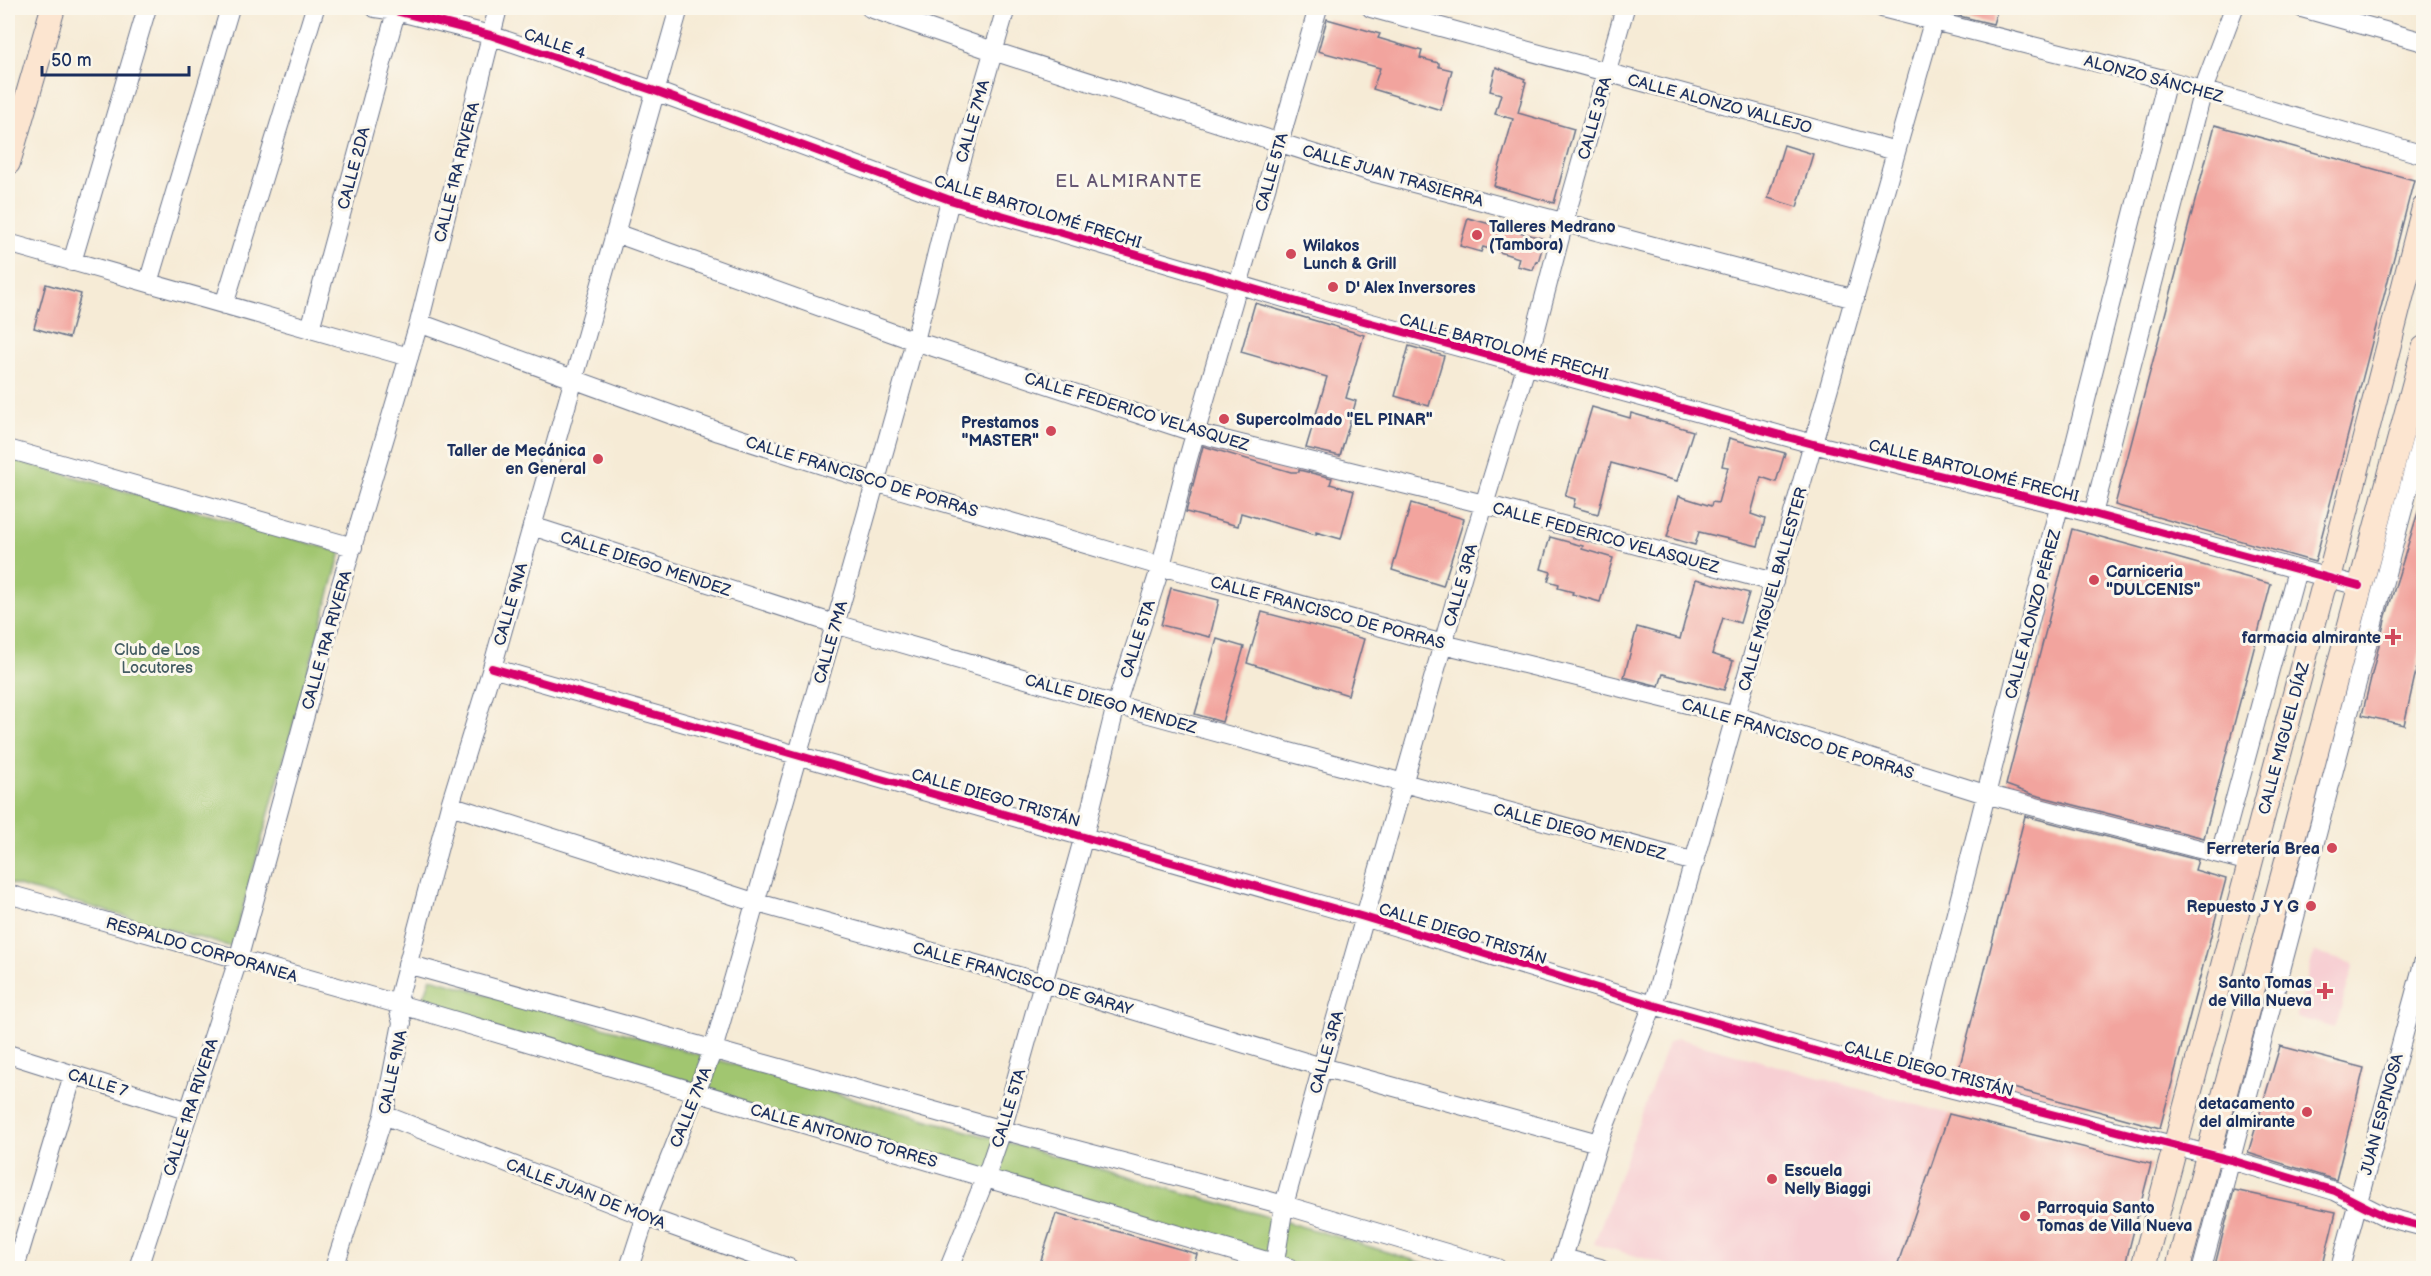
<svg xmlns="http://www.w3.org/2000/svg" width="2431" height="1276" font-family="'Balsamiq Sans',sans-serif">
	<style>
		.built { fill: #f7cfd3 }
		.green { fill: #a1c670; stroke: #5e7a67; stroke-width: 1.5 }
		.building { fill: #f2a49e }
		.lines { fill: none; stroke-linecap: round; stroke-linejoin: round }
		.street-casing { stroke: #687188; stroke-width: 20 }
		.secondary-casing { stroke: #687188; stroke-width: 26 }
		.street { stroke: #fff; stroke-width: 18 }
		.secondary { stroke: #fce5d0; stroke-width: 24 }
		.cycleway-casing { stroke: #fbf7ec; stroke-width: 11 }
		.cycleway { stroke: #d6006c; stroke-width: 8 }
		.poi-dot { fill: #d1495b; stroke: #fbf7ec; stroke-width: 2 }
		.labels { text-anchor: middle; stroke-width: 6; stroke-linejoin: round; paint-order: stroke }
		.street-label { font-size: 16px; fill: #1b2f5e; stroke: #fbf7ec }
		.poi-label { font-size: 16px; font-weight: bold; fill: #1b2f5e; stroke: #fbf7ec; text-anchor: start }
		.park-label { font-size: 16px; fill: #435c63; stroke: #fbf7ec }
		.neighbourhood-label { font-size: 18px; letter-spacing: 1.5px; fill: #665874; stroke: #fbf7ec }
	</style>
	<rect width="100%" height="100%" fill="#fbf7ec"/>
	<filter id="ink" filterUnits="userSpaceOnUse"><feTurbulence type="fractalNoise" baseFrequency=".0167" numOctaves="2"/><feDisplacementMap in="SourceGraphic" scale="12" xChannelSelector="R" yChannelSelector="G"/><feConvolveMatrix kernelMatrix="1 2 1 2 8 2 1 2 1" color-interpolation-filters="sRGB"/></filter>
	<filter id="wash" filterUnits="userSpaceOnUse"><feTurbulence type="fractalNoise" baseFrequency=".008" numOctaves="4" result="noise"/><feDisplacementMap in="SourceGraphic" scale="24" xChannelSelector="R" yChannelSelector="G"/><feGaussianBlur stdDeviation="1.35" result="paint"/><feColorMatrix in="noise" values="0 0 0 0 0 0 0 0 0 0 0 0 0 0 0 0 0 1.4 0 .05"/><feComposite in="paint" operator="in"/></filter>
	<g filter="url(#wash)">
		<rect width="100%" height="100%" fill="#f6ebd6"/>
		<!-- built -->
		<path class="built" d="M2314,952L2354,964L2335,1028L2296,1017Z
			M1678,1038L1949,1114L1896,1268H1678L1594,1244L1668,1043Z"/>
		<!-- green -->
		<path class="green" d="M8,458L341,552L232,947L8,883Z
			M431,978L1335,1236L1439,1268H1290L419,1010Z"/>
		<g id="blocks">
			<!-- building -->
			<path class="building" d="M1948,8H1998L1993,24L1947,13Z
				M1327,19L1380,34L1378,38L1422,51L1420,58L1439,63V67L1452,70L1441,110L1373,89L1380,68L1318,51Z
				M1496,67L1525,79L1524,81L1526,82L1518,113L1574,129L1554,203L1494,186L1513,119L1495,114L1501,94L1490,91Z
				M2215,125L2414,180L2315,562L2115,505Z
				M1784,145L1813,154L1797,207L1768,198Z
				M1468,218L1545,239L1538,262L1536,261L1533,270L1517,266L1519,258L1483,247L1481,252L1460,246Z
				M46,284L81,294L69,338L34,328Z
				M1255,303L1364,335L1346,398L1356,401L1340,456L1306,448L1327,377L1241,352Z
				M1409,346L1444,356L1429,406L1395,396Z
				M1592,407L1630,418L1631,413L1693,431L1677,481L1611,463L1598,514L1573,507L1575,499L1565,496Z
				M1729,438L1785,453L1776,482L1761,477L1751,514L1765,519L1758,546L1699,532L1695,545L1667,537L1679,496L1711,506L1712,502L1718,503L1728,467L1722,466Z
				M1203,446L1291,472H1299V470L1332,478L1330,484L1354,491L1341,539L1316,532V535L1241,513L1238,526L1186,512Z
				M1411,503L1464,519L1443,586L1392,570Z
				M2419,509H2424V635L2404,725L2362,715L2386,616Z
				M2072,529L2271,584L2204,838L2031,794L2006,785Z
				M1550,537L1583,546L1582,549L1613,558L1600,602L1572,594L1573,592L1558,588L1559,584L1548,581L1551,572L1541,569Z
				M1696,579L1749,593L1740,623L1723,618L1712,654L1733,661L1724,690L1663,674L1659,686L1624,677L1637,627L1680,639Z
				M1171,588L1219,600L1210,637L1161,625Z
				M1262,612L1364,639L1348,695L1247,663Z
				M1217,639L1244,647L1222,722L1195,714Z
				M2025,816L2198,860L2195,870L2226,879L2160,1128L1958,1073Z
				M2280,1046L2364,1068L2336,1180L2248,1153Z
				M1949,1114L2151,1164L2124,1269H1896Z
				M2234,1190L2336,1212L2322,1269H2214Z
				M1056,1214L1197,1254L1193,1269H1038Z"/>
		</g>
	</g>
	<g filter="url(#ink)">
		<use href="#blocks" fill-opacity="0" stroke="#687188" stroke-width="1.5"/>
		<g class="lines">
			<defs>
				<path id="street" d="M375,8L396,11L490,35L655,91L950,200L1342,315L1813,444L2060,505L2359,586
					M870,8L993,51L1368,171L1855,299
					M1371,8L1896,151
					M1882,8L2167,80L2424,155
					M2302,8L2424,42
					M615,233L915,341L1196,433L1484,504L1774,582
					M8,243L409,357
					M72,262L147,8
					M148,283L230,8
					M224,305L315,8
					M419,323L719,432L875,482L1150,563L1443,644L1736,716L1985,794L2250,862
					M310,329L397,8
					M8,449L353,547
					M2093,514L2203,90L2234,8
					M532,526L835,624L1116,705L1695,862
					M492,668L1364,917L1653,1005L1914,1079L2231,1160L2335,1191L2386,1217L2424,1227
					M450,805L754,902L1043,983L1322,1067L1598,1143
					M2220,854L2297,570
					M8,894L419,1010L1290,1268
					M407,964L1002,1130L1284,1205L1497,1268
					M8,1054L189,1111
					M1914,1079L2167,80
					M384,1115L647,1217L789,1268
					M1563,1258L1600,1268
					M15,1268L73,1075
					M138,1268L238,960L339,591L419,323L498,8
					M334,1268L384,1115L402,1023L397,1004L450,805L492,668L679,8
					M629,1268L643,1225L713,1050L855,555L915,341L950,200L1006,8
					M949,1268L986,1177L1002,1130L1084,836L1116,705L1161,566L1187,462L1318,8
					M1274,1268L1284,1205L1322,1067L1465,567L1526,367L1564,222L1625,8
					M1560,1268L1598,1143L1653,1005L1937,8
					M2202,1268L2424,430
					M2340,1268L2424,960"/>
				<path id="secondary" d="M8,163L53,8
					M2143,1268L2323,588L2329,578L2424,208
					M2178,1268L2424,348"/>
			</defs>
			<!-- street casing -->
			<use href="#street" class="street-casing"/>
			<!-- secondary casing -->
			<use href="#secondary" class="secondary-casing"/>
			<!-- street -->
			<use href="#street" class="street"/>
			<!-- secondary -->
			<use href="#secondary" class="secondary"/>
			<defs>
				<path id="cycleway" d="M375,8L396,11L490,35L655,91L950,200L1342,315L1813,444L2060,505L2359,586
					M492,668L1364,917L1653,1005L1914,1079L2231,1160L2335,1191L2386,1217L2424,1227"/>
			</defs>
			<!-- cycleway casing -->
			<use href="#cycleway" class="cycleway-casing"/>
			<!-- cycleway -->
			<use href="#cycleway" class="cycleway"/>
		</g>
	</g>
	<!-- markers -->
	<g class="poi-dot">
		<circle cx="1477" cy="235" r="6"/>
		<circle cx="1291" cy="254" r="6"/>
		<circle cx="1333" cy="287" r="6"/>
		<circle cx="1224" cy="419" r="6"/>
		<circle cx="1051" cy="431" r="6"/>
		<circle cx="598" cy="459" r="6"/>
		<circle cx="2094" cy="580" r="6"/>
		<path d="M2390 628h6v6h6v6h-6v6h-6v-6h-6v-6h6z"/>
		<circle cx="2332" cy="848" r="6"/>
		<circle cx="2311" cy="906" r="6"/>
		<path d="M2322 982h6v6h6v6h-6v6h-6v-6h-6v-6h6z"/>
		<circle cx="2307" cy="1112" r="6"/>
		<circle cx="1772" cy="1179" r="6"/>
		<circle cx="2025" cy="1216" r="6"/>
	</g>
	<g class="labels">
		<!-- street labels -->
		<g class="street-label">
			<text transform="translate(555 43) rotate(19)" y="6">CALLE 4</text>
			<text transform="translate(2154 78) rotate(15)" y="6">ALONZO SÁNCHEZ</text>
			<text transform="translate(1720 103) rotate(15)" y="6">CALLE ALONZO VALLEJO</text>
			<text transform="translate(1594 118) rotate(-74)" y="6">CALLE 3RA</text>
			<text transform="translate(972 121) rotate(-74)" y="6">CALLE 7MA</text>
			<text transform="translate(353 168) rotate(-75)" y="6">CALLE 2DA</text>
			<text transform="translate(456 172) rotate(-76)" y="6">CALLE 1RA RIVERA</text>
			<text transform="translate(1271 172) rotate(-74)" y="6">CALLE 5TA</text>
			<text transform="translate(1393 175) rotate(16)" y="6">CALLE JUAN TRASIERRA</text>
			<text transform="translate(1038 211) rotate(17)" y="6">CALLE BARTOLOMÉ FRECHI</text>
			<text transform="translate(1504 346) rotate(15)" y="6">CALLE BARTOLOMÉ FRECHI</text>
			<text transform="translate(1137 411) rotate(17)" y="6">CALLE FEDERICO VELASQUEZ</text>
			<text transform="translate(1974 470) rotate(14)" y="6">CALLE BARTOLOMÉ FRECHI</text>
			<text transform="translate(862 476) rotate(17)" y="6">CALLE FRANCISCO DE PORRAS</text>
			<text transform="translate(1606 537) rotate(15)" y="6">CALLE FEDERICO VELASQUEZ</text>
			<text transform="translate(646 563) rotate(18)" y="6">CALLE DIEGO MENDEZ</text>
			<text transform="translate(1460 585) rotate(-74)" y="6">CALLE 3RA</text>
			<text transform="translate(1772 589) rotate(-74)" y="6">CALLE MIGUEL BALLESTER</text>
			<text transform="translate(510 604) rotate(-74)" y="6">CALLE 9NA</text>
			<text transform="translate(1328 612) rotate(15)" y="6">CALLE FRANCISCO DE PORRAS</text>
			<text transform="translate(2032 614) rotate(-75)" y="6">CALLE ALONZO PÉREZ</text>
			<text transform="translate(1137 639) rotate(-72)" y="6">CALLE 5TA</text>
			<text transform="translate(326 640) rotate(-74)" y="6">CALLE 1RA RIVERA</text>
			<text transform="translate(830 642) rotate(-74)" y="6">CALLE 7MA</text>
			<text transform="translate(1111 703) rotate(16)" y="6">CALLE DIEGO MENDEZ</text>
			<text transform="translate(1798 738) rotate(17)" y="6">CALLE FRANCISCO DE PORRAS</text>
			<text transform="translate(2283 738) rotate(-75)" y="6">CALLE MIGUEL DÍAZ</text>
			<text transform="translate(996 797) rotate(16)" y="6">CALLE DIEGO TRISTÁN</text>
			<text transform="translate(1580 831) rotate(15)" y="6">CALLE DIEGO MENDEZ</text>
			<text transform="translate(1463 933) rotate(17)" y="6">CALLE DIEGO TRISTÁN</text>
			<text transform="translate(202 949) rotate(16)" y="6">RESPALDO CORPORANEA</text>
			<text transform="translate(1023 978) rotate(16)" y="6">CALLE FRANCISCO DE GARAY</text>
			<text transform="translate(1326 1052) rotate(-74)" y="6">CALLE 3RA</text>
			<text transform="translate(1929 1068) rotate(15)" y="6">CALLE DIEGO TRISTÁN</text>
			<text transform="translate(392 1072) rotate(-78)" y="6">CALLE 9NA</text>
			<text transform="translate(98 1082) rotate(17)" y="6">CALLE 7</text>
			<text transform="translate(190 1107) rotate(-72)" y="6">CALLE 1RA RIVERA</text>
			<text transform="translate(690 1107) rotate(-68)" y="6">CALLE 7MA</text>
			<text transform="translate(1008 1108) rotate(-73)" y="6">CALLE 5TA</text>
			<text transform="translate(2381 1114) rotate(-75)" y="6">JUAN ESPINOSA</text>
			<text transform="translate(844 1135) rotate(16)" y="6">CALLE ANTONIO TORRES</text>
			<text transform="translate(586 1193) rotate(21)" y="6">CALLE JUAN DE MOYA</text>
		</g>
		<!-- poi labels -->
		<g class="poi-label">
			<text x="1489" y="232">Talleres Medrano<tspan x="1489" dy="18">(Tambora)</tspan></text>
			<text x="1303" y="251">Wilakos<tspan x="1303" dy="18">Lunch &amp; Grill</tspan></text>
			<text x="1345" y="293">D' Alex Inversores</text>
			<text x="1236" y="425">Supercolmado "EL PINAR"</text>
			<text x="1039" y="428" text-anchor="end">Prestamos<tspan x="1039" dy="18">"MASTER"</tspan></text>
			<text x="586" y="456" text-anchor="end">Taller de Mecánica<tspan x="586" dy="18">en General</tspan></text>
			<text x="2106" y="577">Carniceria<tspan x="2106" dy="18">"DULCENIS"</tspan></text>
			<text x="2381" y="643" text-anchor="end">farmacia almirante</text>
			<text x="2320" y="854" text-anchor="end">Ferretería Brea</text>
			<text x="2299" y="912" text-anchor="end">Repuesto J Y G</text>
			<text x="2312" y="988" text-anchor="end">Santo Tomas<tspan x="2312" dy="18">de Villa Nueva</tspan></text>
			<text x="2295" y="1109" text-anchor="end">detacamento<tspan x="2295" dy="18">del almirante</tspan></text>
			<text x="1784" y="1176">Escuela<tspan x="1784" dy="18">Nelly Biaggi</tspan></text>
			<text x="2037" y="1213">Parroquia Santo<tspan x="2037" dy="18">Tomas de Villa Nueva</tspan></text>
		</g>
		<!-- park labels -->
		<g class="park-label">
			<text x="157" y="655">Club de Los<tspan x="157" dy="18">Locutores</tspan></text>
		</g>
		<!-- neighbourhood labels -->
		<g class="neighbourhood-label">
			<text x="1129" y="187">EL ALMIRANTE</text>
		</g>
	</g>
	<!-- margin -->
	<rect width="2431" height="1276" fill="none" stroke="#fbf7ec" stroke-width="30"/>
	<!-- scale -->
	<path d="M42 66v9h147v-9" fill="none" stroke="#1b2f5e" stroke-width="3"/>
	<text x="51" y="66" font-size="18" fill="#1b2f5e" stroke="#fbf7ec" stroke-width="4.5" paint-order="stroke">50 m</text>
</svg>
